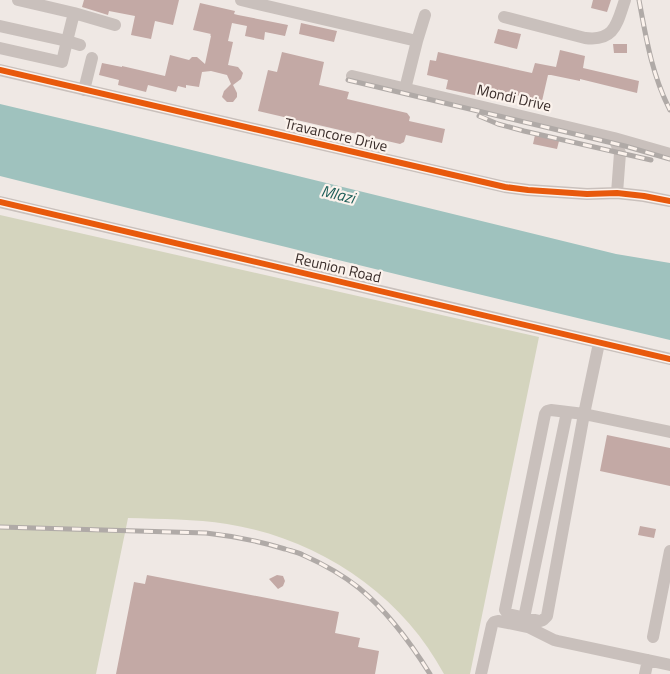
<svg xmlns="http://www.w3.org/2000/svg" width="670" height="674" font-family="'Titillium Web',sans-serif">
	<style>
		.green { fill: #d4d4be }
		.water { fill: #9fc2be }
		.building { fill: #c3a9a5 }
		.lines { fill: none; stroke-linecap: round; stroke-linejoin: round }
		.minor { stroke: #c9c0bc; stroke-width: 12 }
		.rail-casing { stroke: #b0aaa7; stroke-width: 5 }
		.rail { stroke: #fbf2ec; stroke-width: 3; stroke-dasharray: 9; stroke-linecap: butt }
		.cycleway-casing { stroke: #fbf2ec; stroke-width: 9 }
		.cycleway { stroke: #e8590c; stroke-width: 6 }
		.labels { text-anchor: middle; stroke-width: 4.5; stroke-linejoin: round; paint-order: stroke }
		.street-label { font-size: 15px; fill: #3a2d2a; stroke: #fbf2ec }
		.water-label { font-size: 16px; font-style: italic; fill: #1d5e58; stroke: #fbf2ec }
	</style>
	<rect width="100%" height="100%" fill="#efe8e4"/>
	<!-- green -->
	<path class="green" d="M0,215L539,337L470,674H444C401,593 317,538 227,524C195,519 161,519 128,518L96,674H0Z"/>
	<!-- water -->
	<path class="water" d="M0,104L110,130L616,254L670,263V340C446,287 223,232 0,176Z"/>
	<!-- building -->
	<path class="building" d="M84,0H179L173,25L155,21L151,39L131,35L135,16L109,11L108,15L82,7Z
		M593,0H611L607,12L591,8Z
		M200,3L235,11L234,14L238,15L288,25L285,36L265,32L264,40L245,36L247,26L232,23L228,41L233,42L228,65L238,67L243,73L241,79L233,85L237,93V97L233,102H227L222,97L224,91L231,84L227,75L211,71L202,72L199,87L186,85V88L178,86L176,92L148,85L146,92L118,85L119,80L99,75L102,63L122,67V66L165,76L170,55L189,60L192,57H197L205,64L211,36L210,35L211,34L193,30Z
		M301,23L337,31L334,42L299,34Z
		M498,29L521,34L517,49L494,43Z
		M613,44H627V53H614Z
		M560,50L585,56L583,68L639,81L637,93L580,79V81L551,75H548L542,101L490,89L488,98L446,89L448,80L427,75L430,60L436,61L438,52L532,73L535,63L556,67Z
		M282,52L324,62L319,85L349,92L347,99L407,113L410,117L409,121L445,129L442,143L406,135L404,142L400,144L258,111L268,70L277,72Z
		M535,135L559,141L557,149L533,144Z
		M607,435L670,448V486L600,471Z
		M640,526L656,529L654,538L638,535Z
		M147,575L339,612L335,633L360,638L358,647L379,651L375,674H116L134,582L145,584Z
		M277,575L283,576L285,581L283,586L278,589L269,579Z"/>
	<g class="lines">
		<!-- minor -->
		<path class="minor" d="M18,0L74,13L67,41L80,45
			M241,0L417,41L405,89
			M74,13L115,25
			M504,17L585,38C615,42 617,23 625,0
			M0,26L67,41L62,62L0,48
			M417,41L425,15
			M0,70L505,187L528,190L587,194L617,193L644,196L670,201
			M352,76L614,138L620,153L617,193
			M84,90L92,58
			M614,138L670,154
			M0,202L670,359
			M599,343L584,414L547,616L543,620L540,621L508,614L505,610L545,414L547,411L551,410L584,414L670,432
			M524,618L567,412
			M653,637L670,551
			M481,674L492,625L494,622L498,621L528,627L554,640L558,641L670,665
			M645,674L648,660"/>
		<defs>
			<path id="rail" d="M639,0C646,38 652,75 670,110
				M348,80L625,146L670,159
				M479,116L498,124L524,131L651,160
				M0,527L206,533C233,536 259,541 285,549C291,551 297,552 303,555C321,563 344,576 359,588C386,610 412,645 430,674"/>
		</defs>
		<!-- rail casing -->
		<use href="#rail" class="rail-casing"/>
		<!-- rail -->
		<use href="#rail" class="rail"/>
		<defs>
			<path id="cycleway" d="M0,70L505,187L528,190L587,194L617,193L644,196L670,201
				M0,202L670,359"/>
		</defs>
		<!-- cycleway casing -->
		<use href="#cycleway" class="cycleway-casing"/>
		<!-- cycleway -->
		<use href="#cycleway" class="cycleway"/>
	</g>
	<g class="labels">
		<!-- street labels -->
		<g class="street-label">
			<text transform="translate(514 98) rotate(13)" y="5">Mondi Drive</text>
			<text transform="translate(336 135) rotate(13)" y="5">Travancore Drive</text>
			<text transform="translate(338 268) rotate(13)" y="5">Reunion Road</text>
		</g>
		<!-- water labels -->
		<g class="water-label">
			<text transform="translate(338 194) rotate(13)" y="6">Mlazi</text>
		</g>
	</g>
</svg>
